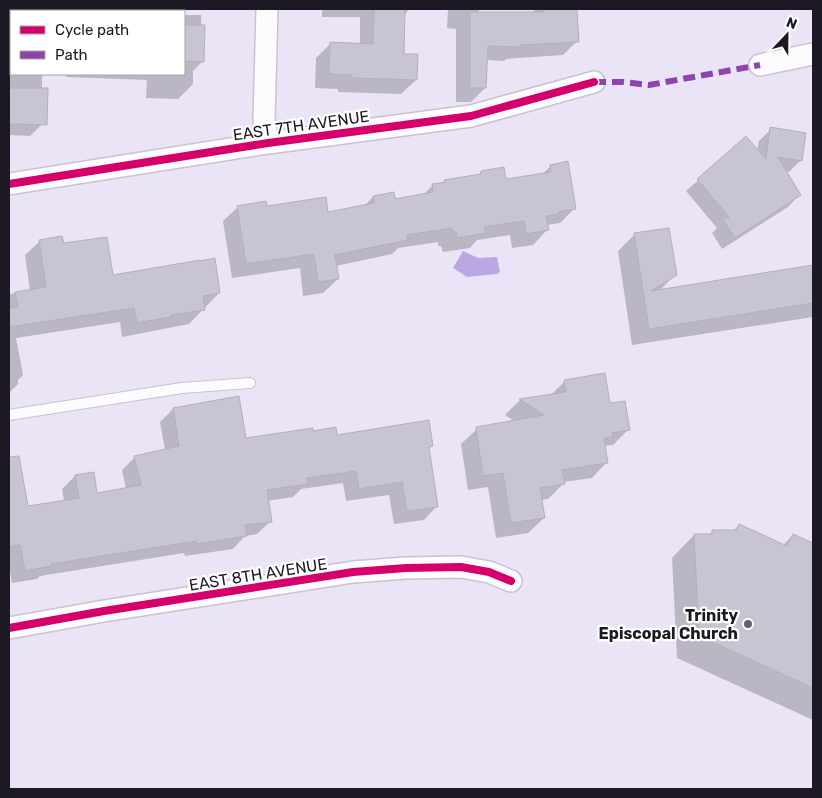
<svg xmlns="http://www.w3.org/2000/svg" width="822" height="798" font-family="Rubik,sans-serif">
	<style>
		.water { fill: #bca7e5 }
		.shadow { fill: #0003 }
		.building { fill: #c8c4d2; stroke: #b4afbd }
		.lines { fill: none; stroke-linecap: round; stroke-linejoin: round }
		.service-casing { stroke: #c7c3d1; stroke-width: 12 }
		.minor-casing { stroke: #c7c3d1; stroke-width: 24 }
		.service { stroke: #fcfbfe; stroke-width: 10 }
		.minor { stroke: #fcfbfe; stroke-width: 21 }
		.quiet { stroke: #8e44ad; stroke-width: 6; stroke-dasharray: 12 6; stroke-linecap: butt }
		.cycleway-casing { stroke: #fff; stroke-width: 11 }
		.cycleway { stroke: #d6006c; stroke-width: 8 }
		.poi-dot { fill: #65606e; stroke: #fff; stroke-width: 2 }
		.labels { text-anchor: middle; stroke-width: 4.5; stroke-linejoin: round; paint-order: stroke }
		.street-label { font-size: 16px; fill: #1d1924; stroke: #fff }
		.poi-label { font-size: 16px; font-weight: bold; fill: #1d1924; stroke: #fff; text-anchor: end }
	</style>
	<rect width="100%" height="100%" fill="#eae4f6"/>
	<!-- water -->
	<path class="water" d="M463,251L478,258L497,257L500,272L497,274L467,277L453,268Z"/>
	<!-- shadow -->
	<path class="shadow" d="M322,9H409L404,16L403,55L416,80L401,94L338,92V89L315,88L316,58L330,44L360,45V17H322Z
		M448,9H479V13L531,14L536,9H576L577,41L563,55L506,59L504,61L486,60L485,88L471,102H456V29L447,28Z
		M184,15H201L203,61L193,71V84L178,99L146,98L147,80L66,77V74H184Z
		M9,23H11V74H42V124L30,136L9,135Z
		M771,129L801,160L789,172L785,171L799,195L788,207L722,249L712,233L717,228L686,191L746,138L757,151L759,141Z
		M551,166L575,208L560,223L547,225V230L533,245L512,248L510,235L477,240L470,248L443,252L441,246H438V242L398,248L392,254L336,266L338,279L323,293L303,296L300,268L232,278L223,221L238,207H266L327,213L364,206L373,197L394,200L423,195L433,185L442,184L445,181L478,175L481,172L505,181L541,175Z
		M634,235L676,274L659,291L813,267V317L632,345L618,251Z
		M40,241L63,245L112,276L219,293L189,324L122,337L120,322L16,338L23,375L18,380V384L9,393V294L30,291L25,255Z
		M565,381L609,405L629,429L613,445L604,446L607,462L592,478L563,482V484L548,499L541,500L544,518L528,533L496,538L488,487L468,490L461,444L477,429L516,422L505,415L520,400L550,396Z
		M173,409L245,440L312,432L336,436L432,446L428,449L437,506L424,520L394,524L389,495L346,501L343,483L301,489L293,497L267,501L271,521L257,534L245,536L233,549L185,556L184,553L40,576L37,579L12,583L9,564V496L24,493L27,508L64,501L62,489L75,476L95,495L126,489L122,470L135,457L165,450L160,422Z
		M739,525L783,545L793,535L813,545V720L677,658L672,558L694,535H709L713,531H733Z"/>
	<!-- building -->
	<path class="building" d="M374,9H405L404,54H418L417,80L352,78V75L329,74L330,42L373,44Z
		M543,9H577L579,42L520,45V47L488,46L486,88H470V12H543Z
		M184,25H205L204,62L184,61Z
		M9,88H48L47,125L9,124Z
		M770,127L806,133L802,161L778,157L801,195L735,238L723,220L729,217L697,179L746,136L766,159Z
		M568,161L576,209L558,212L559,214L546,216L549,230L526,234L524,221L484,227L486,233L457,238L456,232H453L452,228L407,235L408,240L335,255L339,279L318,282L314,254L246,264L237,206L266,201L267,206L326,197L328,212L374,203L373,196L394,192L395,199L433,192L432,184L445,182L444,180L481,174V171L504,167L506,179L551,172L550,165Z
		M669,228L677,275L651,291L813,265V303L649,329L634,233Z
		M62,236L64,243L107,237L113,275L200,260V261L215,258L220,293L203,296L205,310L171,315V317L137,323L134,308L9,327V308L18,307L15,292L46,287L39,240Z
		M605,373L610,403L625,401L630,430L612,433L613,437L604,438L608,463L562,470L565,484L540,488L545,518L511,523L503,473L483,476L476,427L544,415L519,399L566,392L564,380Z
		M239,396L246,438L313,428V431L336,427L337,435L429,420L433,446L429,447L438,507L407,511L402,482L359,489L356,471L307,478L308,484L267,490L272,522L245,525L247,536L197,544V541L95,557L51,564L52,566L25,571L20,545L9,547V457L19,456L28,506L79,498L75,475L94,472L97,493L141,485L134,456L179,446L173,408Z
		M739,524L787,546L793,534L813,543V688L699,636L694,534H712V530H736Z"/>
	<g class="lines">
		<defs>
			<path id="service" d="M9,415L182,388L250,383"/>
			<path id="minor" d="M267,9L264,120L268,143
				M760,65L813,54
				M9,184L268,143L471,116L594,82
				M9,628L104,611L353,572L406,568L461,567L489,572L511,581"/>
		</defs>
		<!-- service casing -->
		<use href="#service" class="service-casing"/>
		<!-- minor casing -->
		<use href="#minor" class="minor-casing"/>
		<!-- service -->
		<use href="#service" class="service"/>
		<!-- minor -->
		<use href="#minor" class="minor"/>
		<!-- quiet -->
		<path class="quiet" d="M594,82H623L649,85L760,65"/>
		<defs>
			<path id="cycleway" d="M9,184L268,143L471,116L594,82
				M9,628L104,611L353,572L406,568L461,567L489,572L511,581"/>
		</defs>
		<!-- cycleway casing -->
		<use href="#cycleway" class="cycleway-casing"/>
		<!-- cycleway -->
		<use href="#cycleway" class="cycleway"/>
	</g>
	<!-- markers -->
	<circle class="poi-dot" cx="748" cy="624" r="5"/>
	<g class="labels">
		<!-- street labels -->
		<g class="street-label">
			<text transform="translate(301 125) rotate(-8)" y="6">EAST 7TH AVENUE</text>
			<text transform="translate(258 574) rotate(-9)" y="6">EAST 8TH AVENUE</text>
		</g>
		<!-- poi labels -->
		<g class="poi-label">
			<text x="738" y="621">Trinity<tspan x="738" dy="18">Episcopal Church</tspan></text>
		</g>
	</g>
	<!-- border -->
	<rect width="822" height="798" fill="none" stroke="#1d1924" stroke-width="20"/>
	<!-- legend -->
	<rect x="10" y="10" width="175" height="65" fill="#ffffff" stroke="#a5a3a7"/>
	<rect x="20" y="26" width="25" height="8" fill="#d6006c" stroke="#a5a3a7"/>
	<text x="55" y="35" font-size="15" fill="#1d1924">Cycle path</text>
	<rect x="20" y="51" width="25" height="8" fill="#8e44ad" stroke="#a5a3a7"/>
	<text x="55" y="60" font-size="15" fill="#1d1924">Path</text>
	<!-- north arrow -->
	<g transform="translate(787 35) rotate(22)" stroke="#ffffff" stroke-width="4" paint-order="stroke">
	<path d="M0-4L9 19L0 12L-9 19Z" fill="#1d1924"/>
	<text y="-8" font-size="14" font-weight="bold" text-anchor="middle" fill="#1d1924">N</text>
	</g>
</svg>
